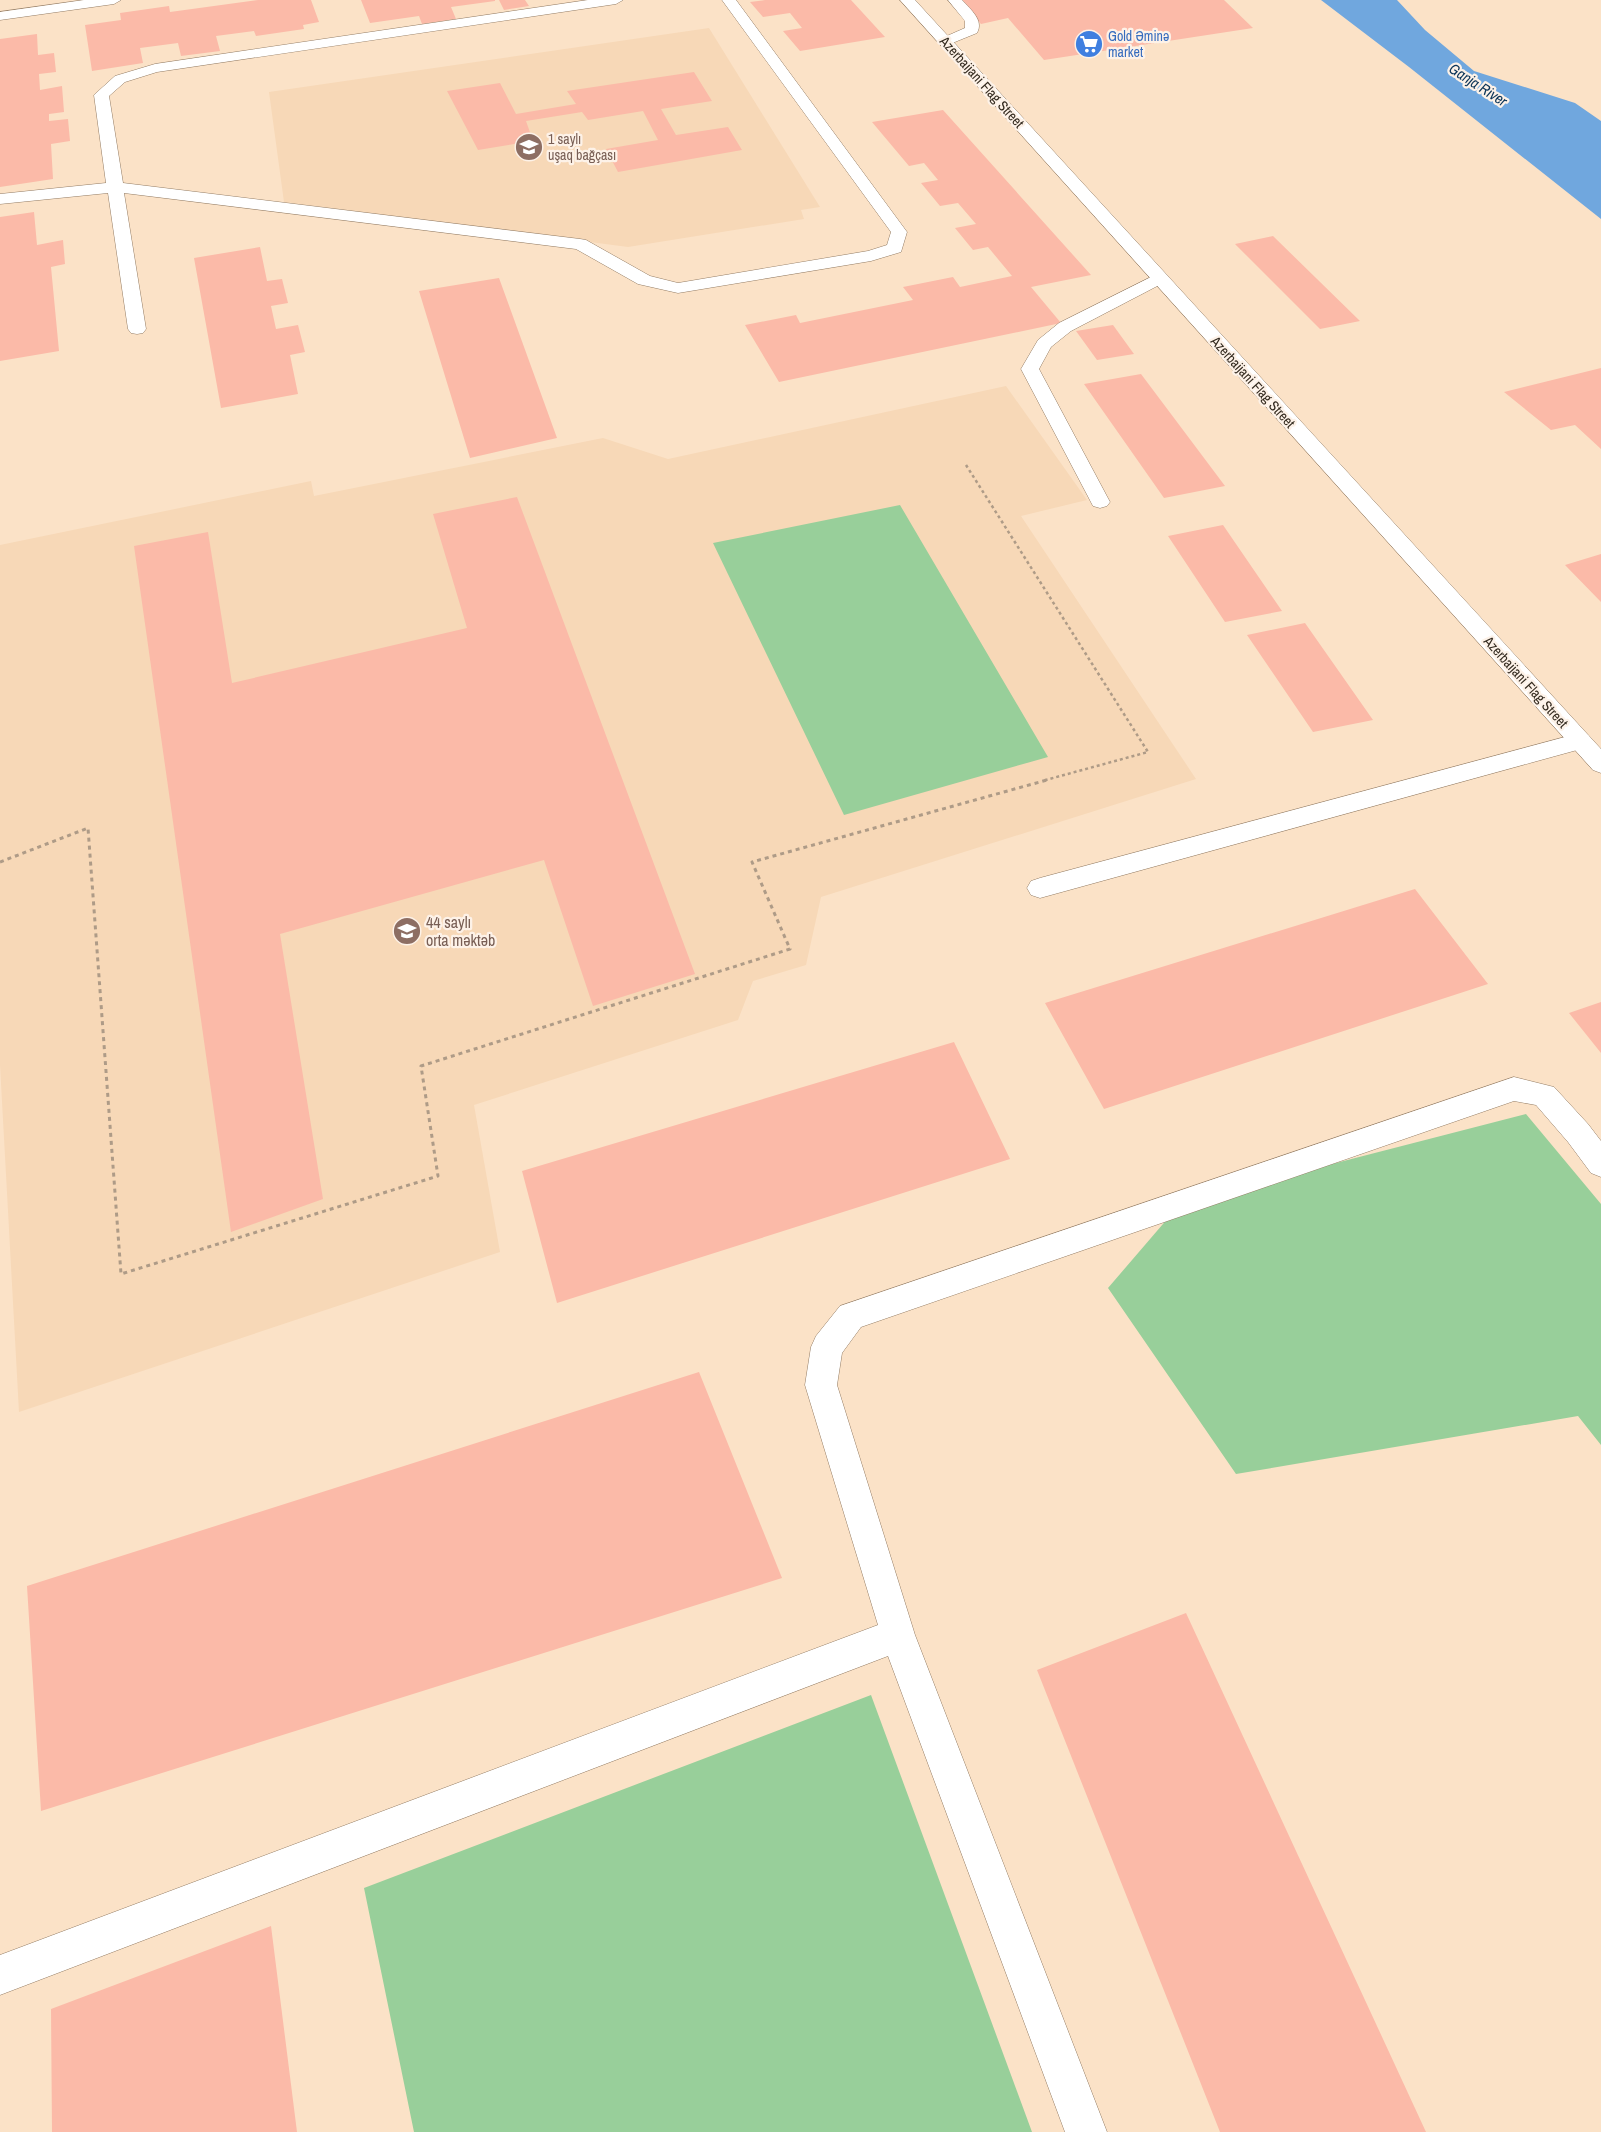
<svg xmlns="http://www.w3.org/2000/svg" width="1601" height="2132" font-family="'Archivo Narrow',sans-serif">
	<style>
		.built { fill: #f7d8b7 }
		.green { fill: #98cf9a }
		.water { fill: #70a7de }
		.building { fill: #fbbaa8 }
		.lines { fill: none; stroke-linecap: round; stroke-linejoin: round }
		.service-casing { stroke: #937c64; stroke-width: 1 }
		.minor-casing { stroke: #937c64; stroke-width: 1 }
		.tertiary-casing { stroke: #937c64; stroke-width: 1 }
		.path-far1 { stroke: #ae9b87; stroke-width: 2.5; stroke-dasharray: 3 3; stroke-linecap: butt }
		.path { stroke: #ae9b87; stroke-width: 3; stroke-dasharray: 4 4; stroke-linecap: butt }
		.service { fill: #fff; fill-rule: evenodd }
		.minor { fill: #fff; fill-rule: evenodd }
		.tertiary { fill: #fff; fill-rule: evenodd }
		.labels { text-anchor: middle; stroke-width: 4.5; stroke-linejoin: round; paint-order: stroke }
		.far-shop-label { font-size: 14px; fill: #366cbe; stroke: #fdf2e8; text-anchor: start }
		.far-street-label { font-size: 14px; fill: #32291e; stroke: #fdf2e8 }
		.far-education-label { font-size: 14px; fill: #785e54; stroke: #fdf2e8; text-anchor: start }
		.far-water-label { font-size: 15px; font-style: italic; fill: #0b3458; stroke: #fdf2e8 }
		.education-label { font-size: 16px; fill: #785e54; stroke: #fdf2e8; text-anchor: start }
	</style>
	<rect width="100%" height="100%" fill="#fbe2c7"/>
	<!-- built -->
	<path class="built" d="M709,28L820,207L801,210L804,219L628,247L284,202L269,92Z
		M1006,386L1087,500L1021,516L1196,779L821,897L806,965L753,981L738,1020L474,1105L500,1252L19,1412L0,1065V545L311,481L314,496L603,438L668,459Z"/>
	<!-- green -->
	<path class="green" d="M900,505L1048,757L844,815L713,543Z
		M1526,1114L1601,1204V1445L1578,1416L1236,1474L1108,1288L1181,1203Z
		M871,1695L1032,2132H414L364,1888Z"/>
	<!-- water -->
	<path class="water" d="M1321,0H1397L1425,30L1474,71L1575,103L1601,121V219L1409,67Z"/>
	<!-- building -->
	<path class="building" d="M258,0H311L319,22L303,25L304,29L256,36L254,31L216,36L220,51L181,56L178,43L140,48L143,63L92,71L85,25L121,20L120,13L169,6L170,12Z
		M361,0H495V1L451,7L456,19L422,24L419,16L370,23Z
		M499,0H525L529,6L504,10Z
		M765,0H851L885,37L800,51L783,31L802,28L790,13L763,17L750,2Z
		M958,0H1224L1253,28L1044,60L1008,18L981,24Z
		M37,34L38,55L54,53L56,72L39,74L40,90L62,86L64,112L49,114V121L68,119L70,141L51,144L53,179L0,187V39Z
		M694,72L712,101L661,109L676,135L728,127L742,150L618,172L606,149L658,140L643,111L588,120L582,112L526,121L533,141L478,150L447,91L500,83L516,114L576,104L567,91Z
		M943,110L1091,275L1031,287L1061,323L779,382L745,325L796,315L800,323L913,300L903,287L953,277L960,287L1012,276L988,247L973,250L955,228L976,224L958,203L940,206L921,183L938,180L924,163L909,166L872,122Z
		M34,212L37,245L63,240L65,264L51,267L59,351L0,361V217Z
		M1273,236L1360,321L1320,329L1235,244Z
		M260,247L267,281L282,279L288,303L271,306L276,329L298,325L305,352L290,355L298,394L221,408L194,258Z
		M499,278L557,438L470,458L419,291Z
		M1113,325L1134,354L1097,360L1076,331Z
		M1601,368V449L1575,425L1551,430L1504,392Z
		M1141,374L1225,486L1164,498L1084,384Z
		M517,497L695,974L593,1006L544,860L280,934L323,1199L231,1232L134,546L208,532L232,683L467,628L433,514Z
		M1223,525L1282,611L1225,622L1168,536Z
		M1601,554V602L1565,565Z
		M1305,623L1373,720L1313,732L1247,635Z
		M1415,889L1488,984L1104,1109L1045,1003Z
		M1601,1002V1053L1569,1013Z
		M954,1042L1010,1159L557,1303L522,1171Z
		M699,1372L782,1578L41,1811L27,1586Z
		M1186,1613L1426,2132H1220L1037,1670Z
		M271,1926L297,2132H52L51,2009Z"/>
	<g class="lines">
		<defs>
			<path id="service" d="M588,0H623L616,4L157,72L125,82L109,96L123,183L580,239L586,240L650,276L678,283L868,251L887,245L891,232L722,0H736L907,232L901,252L871,261L678,293L638,284L576,249L124,193L146,329L143,333L137,334L131,333L128,329L108,193L0,204V194L106,183L94,95L115,76L155,64Z
				M948,0H962C971,10 984,20 977,33L945,46L940,45L938,42L940,39L965,28V21Z
				M1159,273L1165,274L1168,278L1165,282L1071,331L1051,347L1039,369L1110,502L1107,506L1100,508L1093,506L1021,369L1038,340L1059,323Z
				M1514,1077L1554,1087L1588,1124L1601,1141V1177L1591,1173L1568,1142L1536,1105L1514,1101L861,1327L842,1353L837,1385L915,1635L1107,2132H1065L888,1656L0,1995V1955L878,1625L805,1385L811,1347L816,1336L840,1306Z"/>
			<path id="minor" d="M84,0H121L114,4L0,20V12Z
				M1580,733L1588,735L1592,741L1588,747L1040,898L1031,895L1027,888L1031,881L1040,878Z"/>
			<path id="tertiary" d="M900,0H915L1601,749V773L1593,770Z"/>
		</defs>
		<!-- service casing -->
		<use href="#service" class="service-casing"/>
		<!-- minor casing -->
		<use href="#minor" class="minor-casing"/>
		<!-- tertiary casing -->
		<use href="#tertiary" class="tertiary-casing"/>
		<!-- path-far1 -->
		<path class="path-far1" d="M966,465L1148,752L1042,781"/>
		<!-- path -->
		<path class="path" d="M0,862L88,828L121,1274L438,1176L421,1066L790,949L752,862L1047,780"/>
		<!-- service -->
		<use href="#service" class="service"/>
		<!-- minor -->
		<use href="#minor" class="minor"/>
		<!-- tertiary -->
		<use href="#tertiary" class="tertiary"/>
	</g>
	<!-- icons -->
	<defs>
		<symbol id="supermarket-disc" viewBox="-11 -11 22 22"><circle r="9.5" fill="#3f7fe0" stroke="#fdf2e8"/><path d="M-6-5.5h2.5l.6 2H6L4.5 2H-2.5L-4.4-4H-6ZM-1.5 3.2a1.3 1.3 0 1 0 .1 0ZM3 3.2a1.3 1.3 0 1 0 .1 0Z" fill="#fff"/></symbol>
		<symbol id="school-disc" viewBox="-11 -11 22 22"><circle r="9.5" fill="#8d6e63" stroke="#fdf2e8"/><path d="M0-5L7-2L0 1L-7-2ZM-4 1L0 2.5L4 1V4Q0 6-4 4Z" fill="#fff"/></symbol>
	</defs>
	<g fill-rule="evenodd">
		<use href="#supermarket-disc" x="1073" y="28" width="32" height="32"/>
		<use href="#school-disc" x="513" y="131" width="32" height="32"/>
		<use href="#school-disc" x="391" y="915" width="32" height="32"/>
	</g>
	<g class="labels">
		<!-- far-shop labels -->
		<g class="far-shop-label">
			<text x="1108" y="41">Gold Əminə<tspan x="1108" dy="16">market</tspan></text>
		</g>
		<!-- far-street labels -->
		<g class="far-street-label">
			<text transform="translate(982 82) rotate(48)" y="5">Azerbaijani Flag Street</text>
			<text transform="translate(1253 382) rotate(48)" y="5">Azerbaijani Flag Street</text>
			<text transform="translate(1526 682) rotate(48)" y="5">Azerbaijani Flag Street</text>
		</g>
		<!-- far-education labels -->
		<g class="far-education-label">
			<text x="548" y="144">1 saylı<tspan x="548" dy="16">uşaq bağçası</tspan></text>
		</g>
		<!-- far-water labels -->
		<g class="far-water-label">
			<text transform="translate(1478 85) rotate(33)" y="5">Ganja River</text>
		</g>
		<!-- education labels -->
		<g class="education-label">
			<text x="426" y="928">44 saylı<tspan x="426" dy="18">orta məktəb</tspan></text>
		</g>
	</g>
</svg>
